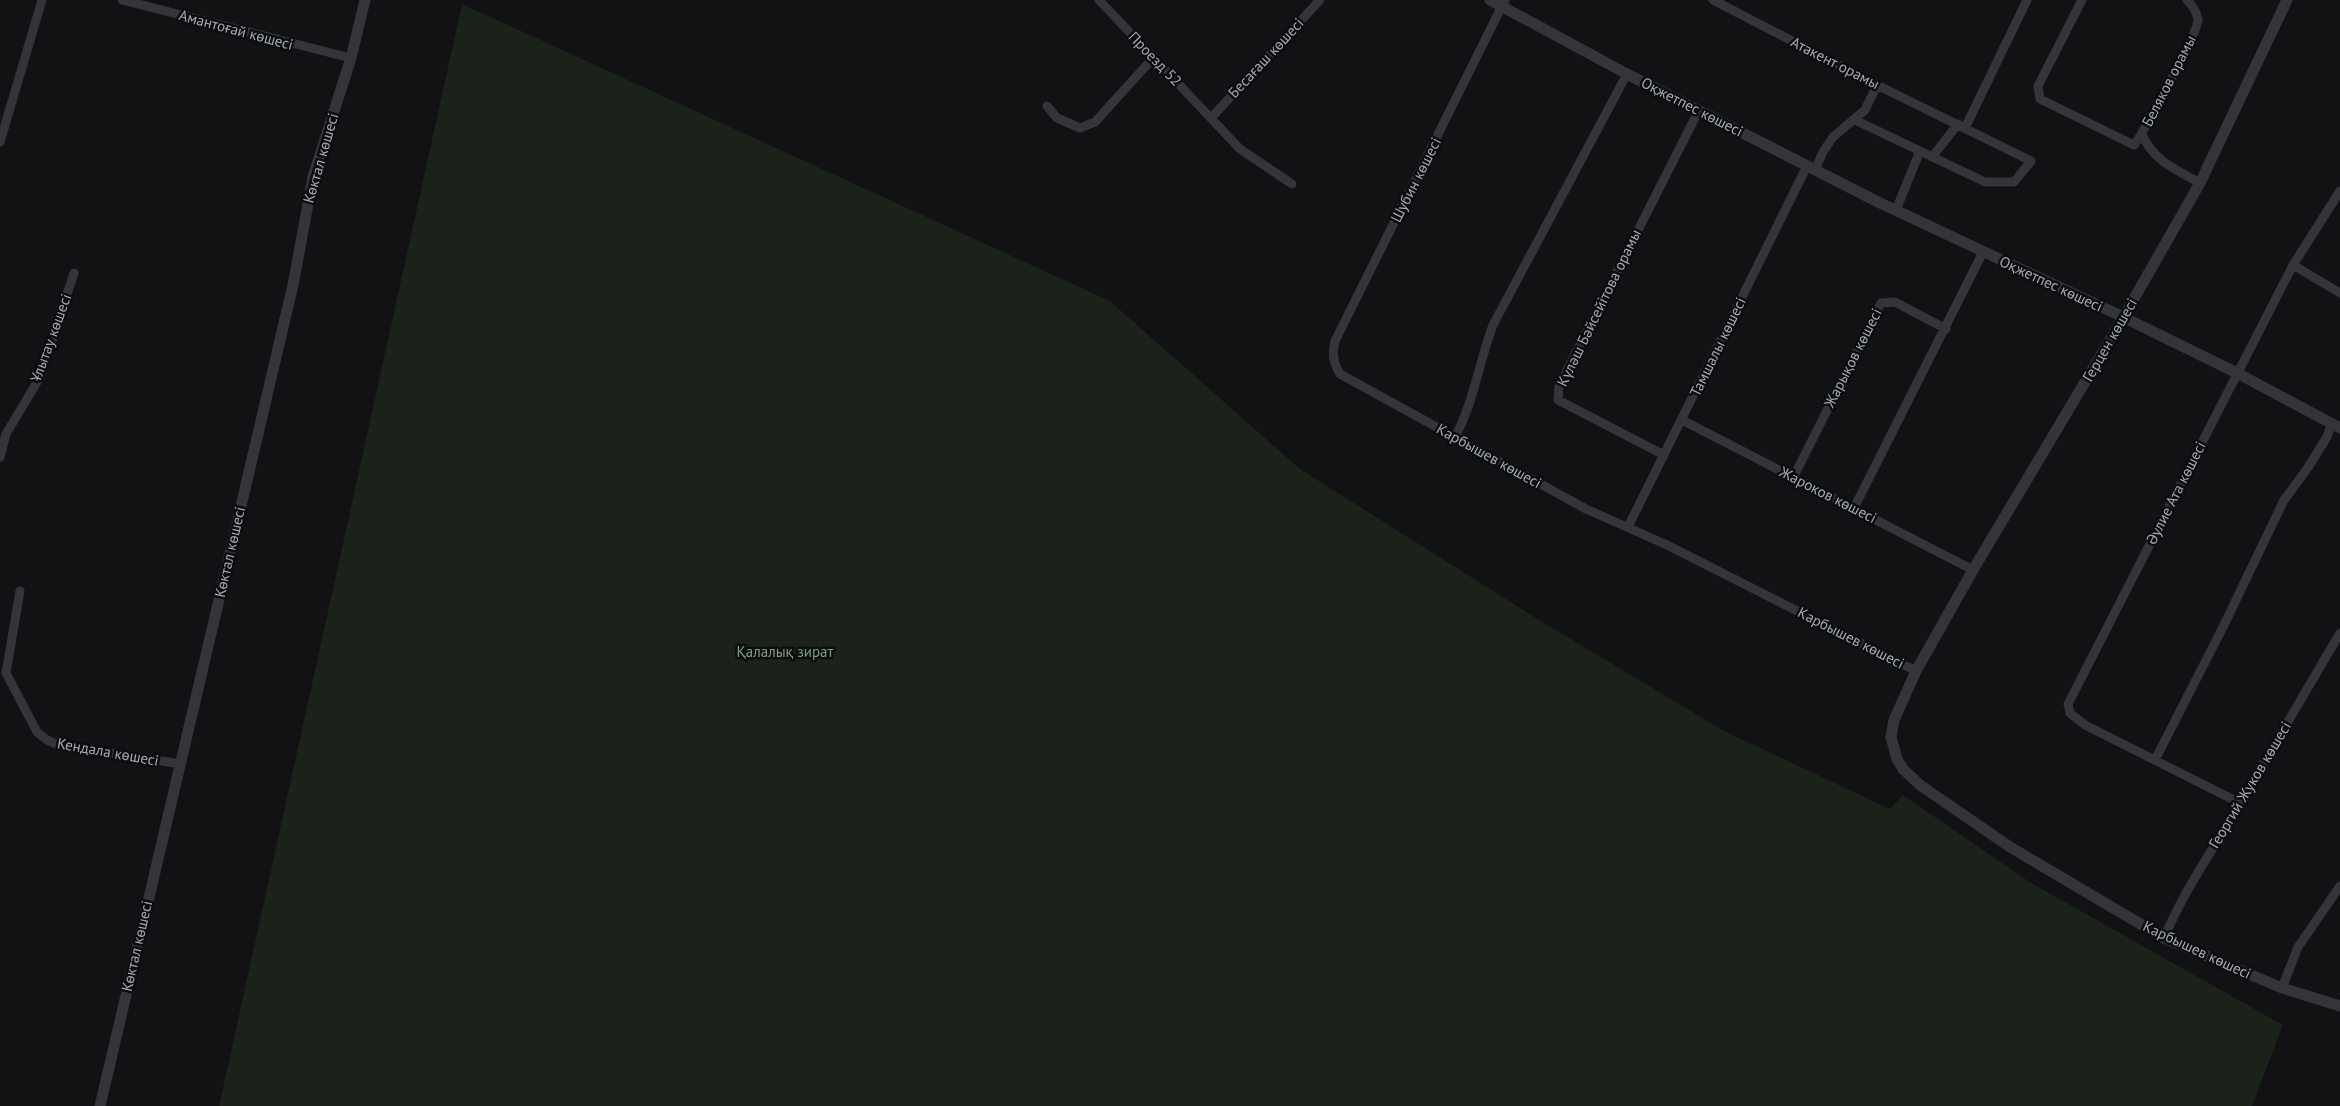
<svg xmlns="http://www.w3.org/2000/svg" width="2340" height="1106" font-family="'PT Sans',sans-serif">
	<style>
		.green { fill: #1a221a }
		.lines { fill: none; stroke-linecap: round; stroke-linejoin: round }
		.minor { stroke: #333539; stroke-width: 9 }
		.tertiary { stroke: #333539; stroke-width: 11 }
		.labels { text-anchor: middle; stroke-width: 5; stroke-linejoin: round; paint-order: stroke }
		.street-label { font-size: 15px; fill: #a3aab6; stroke: #0d0d0f }
		.park-label { font-size: 15px; fill: #79a378; stroke: #0d0d0f }
	</style>
	<rect width="100%" height="100%" fill="#121214"/>
	<!-- green -->
	<path class="green" d="M462,4L1110,301L1300,469L1539,620L1724,731L1890,809L1903,795L2031,883L2283,1025L2252,1106H219Z"/>
	<g class="lines">
		<!-- minor -->
		<path class="minor" d="M122,0L351,58
			M1099,0L1240,149L1292,184
			M1505,0L1335,341C1332,355 1333,362 1340,374L1586,509L1667,545L1916,671
			M1713,0L1877,85L2031,161L2014,182H1985L1855,120
			M2082,0L2038,86L2040,99L2134,145C2143,133 2198,32 2198,20C2197,12 2192,5 2187,0
			M1047,106L1057,118L1080,128L1095,122L1154,57
			M1212,117L1320,0
			M1965,128L2027,0
			M2142,135C2155,162 2175,169 2200,183
			M0,142L42,0
			M1932,157L1958,124
			M1815,170L1823,152L1833,137L1865,110L1877,85
			M1896,210L1920,151
			M2293,265L2340,293
			M1682,420L1973,570
			M1455,437C1474,402 1479,362 1493,325L1627,74
			M1664,455L1558,400L1559,386L1699,110
			M0,457L6,434L40,377L74,273
			M1793,478L1881,303L1895,302L1946,329
			M1854,508L1983,252
			M1628,527L1807,166
			M20,591L6,673L37,732L47,740L59,745L181,764
			M2155,760L2224,625L2284,500L2307,469L2327,437L2332,423
			M2240,803L2085,725L2070,713L2068,704L2293,265L2340,191
			M2164,938C2179,902 2198,871 2219,839L2340,633
			M2282,988L2298,947L2340,886"/>
		<!-- tertiary -->
		<path class="tertiary" d="M1490,0L1627,74L1878,202L2123,317L2237,373L2340,428
			M2287,0L2200,183L2119,325L1973,570L1916,671L1894,720L1891,737L1897,759L1903,769L1920,785L2010,847L2164,938L2282,988L2340,1006
			M100,1106L293,285L313,177L351,58L365,0"/>
	</g>
	<g class="labels">
		<!-- street labels -->
		<g class="street-label">
			<text transform="translate(236 30) rotate(15)" y="5">Амантоғай көшесі</text>
			<text transform="translate(1266 58) rotate(-47)" y="5">Бесағаш көшесі</text>
			<text transform="translate(1155 59) rotate(46)" y="5">Проезд 52</text>
			<text transform="translate(1835 63) rotate(27)" y="5">Атакент орамы</text>
			<text transform="translate(2169 81) rotate(-63)" y="5">Беляков орамы</text>
			<text transform="translate(1692 107) rotate(27)" y="5">Оқжетпес көшесі</text>
			<text transform="translate(321 158) rotate(-74)" y="5">Көктал көшесі</text>
			<text transform="translate(1416 180) rotate(-63)" y="5">Шубин көшесі</text>
			<text transform="translate(2051 284) rotate(25)" y="5">Оқжетпес көшесі</text>
			<text transform="translate(1599 308) rotate(-64)" y="5">Күләш Бәйсейітова орамы</text>
			<text transform="translate(51 338) rotate(-70)" y="5">Ұлытау көшесі</text>
			<text transform="translate(2110 340) rotate(-60)" y="5">Герцен көшесі</text>
			<text transform="translate(1718 347) rotate(-64)" y="5">Тамшалы көшесі</text>
			<text transform="translate(1853 358) rotate(-63)" y="5">Жарықов көшесі</text>
			<text transform="translate(1489 456) rotate(29)" y="5">Карбышев көшесі</text>
			<text transform="translate(2176 493) rotate(-63)" y="5">Әулие Ата көшесі</text>
			<text transform="translate(1828 495) rotate(27)" y="5">Жароков көшесі</text>
			<text transform="translate(230 552) rotate(-77)" y="5">Көктал көшесі</text>
			<text transform="translate(1851 638) rotate(27)" y="5">Карбышев көшесі</text>
			<text transform="translate(108 752) rotate(10)" y="5">Кендала көшесі</text>
			<text transform="translate(2250 785) rotate(-59)" y="5">Георгий Жуков көшесі</text>
			<text transform="translate(137 946) rotate(-77)" y="5">Көктал көшесі</text>
			<text transform="translate(2197 950) rotate(25)" y="5">Карбышев көшесі</text>
		</g>
		<!-- park labels -->
		<g class="park-label">
			<text x="785" y="657">Қалалық зират</text>
		</g>
	</g>
</svg>
